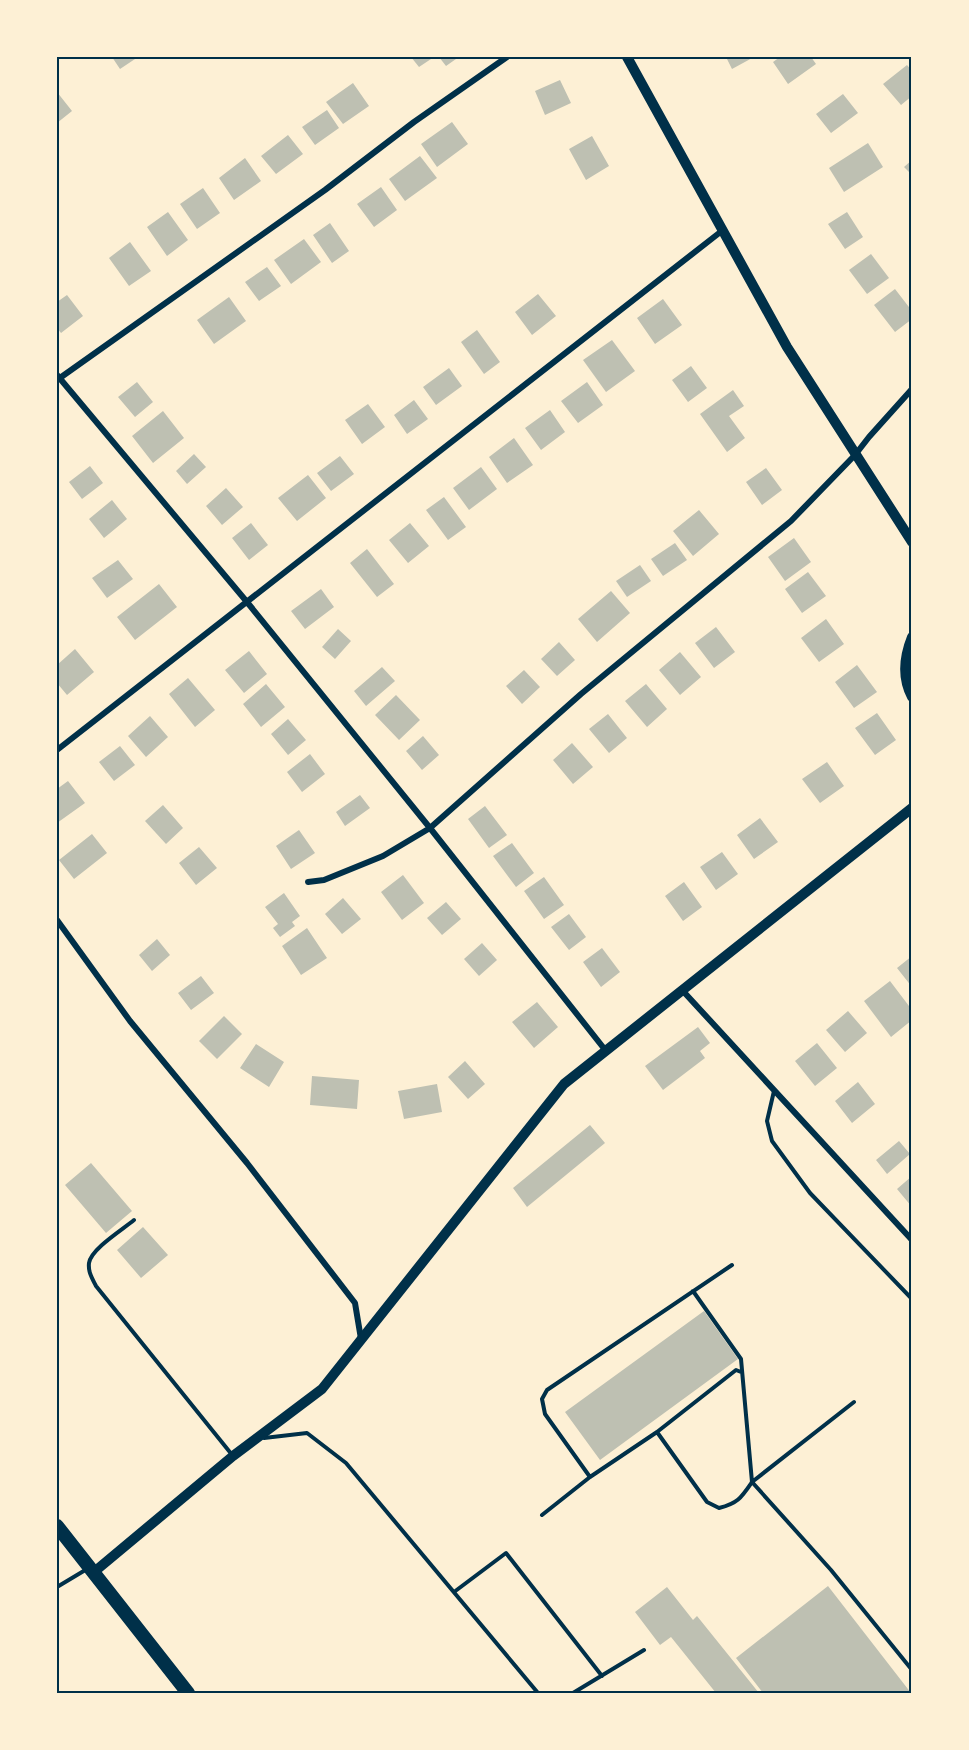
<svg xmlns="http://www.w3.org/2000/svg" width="969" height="1750" font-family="'Roboto Serif',serif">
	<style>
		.building { fill: #bec0b2 }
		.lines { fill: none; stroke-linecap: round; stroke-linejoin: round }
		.service { stroke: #003049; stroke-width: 4 }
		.minor { stroke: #003049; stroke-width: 6 }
		.tertiary { stroke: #003049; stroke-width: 10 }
		.primary { stroke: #003049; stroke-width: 14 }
		.neatline { fill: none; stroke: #003049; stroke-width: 2 }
	</style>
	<rect width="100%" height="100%" fill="#fdf0d5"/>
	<!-- building -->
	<path class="building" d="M112,57H138L120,69Z
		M411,57H434L419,67Z
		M439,57H455L456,59L446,66Z
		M726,57H754L732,69Z
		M780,57H811L816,64L788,84L773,62Z
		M907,65L912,71V96L901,105L883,84Z
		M560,80L571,103L545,115L535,91Z
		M353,83L369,106L343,124L326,102Z
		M57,92L72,111L57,123Z
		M843,94L858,113L831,133L816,114Z
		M327,110L339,128L315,145L302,127Z
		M452,122L468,144L437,167L421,144Z
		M288,135L303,154L276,174L261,156Z
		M592,136L609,166L586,180L569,149Z
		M868,143L883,167L844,192L829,168Z
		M420,156L437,178L405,201L389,179Z
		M245,158L261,181L234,200L219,178Z
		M912,160V175L904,167Z
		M381,187L397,210L374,227L357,204Z
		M203,188L220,213L197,229L180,204Z
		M168,212L188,240L167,256L147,227Z
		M847,212L863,237L845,249L828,224Z
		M330,223L349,251L332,263L313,235Z
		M304,239L321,262L291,284L274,260Z
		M130,242L151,271L129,286L109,258Z
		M871,254L889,278L867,294L849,270Z
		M267,267L281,286L259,301L245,282Z
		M895,289L912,311V319L895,332L874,305Z
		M538,294L556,316L532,335L515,312Z
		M67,295L83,316L61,333L57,328V302Z
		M229,297L246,321L214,344L197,320Z
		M663,299L682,325L655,344L637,318Z
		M477,330L500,362L484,374L461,342Z
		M612,340L635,371L606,392L583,360Z
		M691,366L707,388L688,402L672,380Z
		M449,368L462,386L436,405L423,387Z
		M137,382L153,402L135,417L118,397Z
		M587,382L603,405L578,423L561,401Z
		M733,390L744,406L729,416L745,438L727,452L700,414Z
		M414,400L428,419L407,434L394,415Z
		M368,404L385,427L362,444L345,420Z
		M550,410L565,432L541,450L525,428Z
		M163,411L184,438L153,463L132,436Z
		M514,438L533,465L507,483L489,457Z
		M194,454L206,467L187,484L176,471Z
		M340,456L354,474L331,491L317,473Z
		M90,466L103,483L82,499L69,482Z
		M481,467L497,489L469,510L453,488Z
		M766,468L782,490L762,505L746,482Z
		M308,475L326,498L297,521L278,498Z
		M226,488L243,507L222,525L206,506Z
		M444,497L466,527L448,540L426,510Z
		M112,500L127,519L104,538L89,519Z
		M699,510L719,534L693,556L673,531Z
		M251,523L268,545L249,560L232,538Z
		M410,523L429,546L408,563L389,540Z
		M794,538L811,562L785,581L768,557Z
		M675,543L687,560L663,576L651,559Z
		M367,549L394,584L377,597L350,563Z
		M118,560L133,579L107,598L92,578Z
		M640,565L651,581L627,597L616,581Z
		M808,572L826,596L802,613L785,589Z
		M159,584L177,607L135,640L117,617Z
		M321,589L334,607L305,629L291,611Z
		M611,591L630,613L597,642L578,619Z
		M826,619L844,644L819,662L801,638Z
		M716,627L735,652L714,668L695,643Z
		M338,629L351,641L335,659L322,647Z
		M559,642L575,660L557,676L541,659Z
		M75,649L94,672L67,695L57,683V665Z
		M249,651L267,674L244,693L225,670Z
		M680,652L701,677L680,695L659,670Z
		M857,665L877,692L854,708L835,682Z
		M382,667L395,681L366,706L354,691Z
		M524,670L540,687L522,704L506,686Z
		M188,678L215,710L195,727L169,694Z
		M266,684L285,707L261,727L243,704Z
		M646,684L667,709L647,727L625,701Z
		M396,695L420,720L399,740L375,715Z
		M877,713L896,740L875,755L855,728Z
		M608,714L627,738L609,753L589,729Z
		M150,716L168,737L146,757L128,736Z
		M288,719L306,740L288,755L271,734Z
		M423,736L439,755L422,770L406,751Z
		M572,743L593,767L573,784L553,760Z
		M120,746L135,765L114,781L99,762Z
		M310,754L325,774L302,792L287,772Z
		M827,762L844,786L820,803L802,779Z
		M68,781L85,803L57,823V789Z
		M360,795L370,808L345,826L336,812Z
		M163,805L183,828L166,844L145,821Z
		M485,806L507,835L489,848L468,819Z
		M760,818L778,842L754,859L737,835Z
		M299,830L315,853L291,869L276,846Z
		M92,834L107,853L74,879L59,860Z
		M512,843L534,873L516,887L493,856Z
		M199,847L217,868L196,885L179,863Z
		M722,852L738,874L716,890L700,867Z
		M403,875L424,903L402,920L381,892Z
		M544,877L564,905L544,919L524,891Z
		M684,882L702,907L683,921L665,896Z
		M284,893L300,916L292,922L295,926L280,937L273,928L278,924L265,907Z
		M343,898L361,919L342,934L325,914Z
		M446,902L461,919L442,935L427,918Z
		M569,914L586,937L569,950L551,927Z
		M307,928L327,958L301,975L282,946Z
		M157,939L170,955L152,971L139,955Z
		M482,943L497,960L479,976L464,959Z
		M602,948L620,972L601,987L583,962Z
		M912,956V987L897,968Z
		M201,976L214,993L191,1010L178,993Z
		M890,981L912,1010V1020L891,1037L864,1001Z
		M537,1002L558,1027L534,1048L512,1022Z
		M848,1011L867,1033L845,1052L826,1030Z
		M224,1016L242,1034L217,1059L199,1041Z
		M698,1027L710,1043L700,1051L705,1058L663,1090L645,1066Z
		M817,1043L837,1068L815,1086L795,1061Z
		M256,1044L284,1062L269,1087L240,1068Z
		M465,1061L485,1084L468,1099L448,1077Z
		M312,1076L359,1080L357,1109L310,1105Z
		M858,1082L875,1104L852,1123L835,1101Z
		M437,1084L442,1112L404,1119L398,1091Z
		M590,1125L605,1143L527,1207L513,1188Z
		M899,1141L910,1154L887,1174L876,1160Z
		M91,1163L132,1211L106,1233L65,1185Z
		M912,1176V1207L897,1189Z
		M143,1227L168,1255L141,1278L117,1250Z
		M704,1311L738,1359L600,1460L565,1412Z
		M828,1586L911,1693H763L736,1658Z
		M667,1587L693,1620L697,1616L759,1693H716L671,1637L660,1645L635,1612Z"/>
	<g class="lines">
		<!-- service -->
		<path class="service" d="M774,1091L767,1121L772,1141L810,1193L912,1299
			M134,1220C122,1230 91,1249 89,1263C88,1272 92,1278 96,1286L233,1456
			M693,1291L741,1359L752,1482L831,1570L912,1670
			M657,1432L707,1502L719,1508C738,1503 741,1498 752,1482L854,1402
			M264,1438L307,1433L346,1463L538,1693
			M590,1477L545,1414L542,1399L547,1390L732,1265
			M542,1515L590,1477L657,1432L736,1370L741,1372
			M57,1587L87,1569
			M454,1592L506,1553L602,1676
			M573,1693L644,1650"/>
		<!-- minor -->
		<path class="minor" d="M57,375L247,602L430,828L606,1051
			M57,380L325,190L414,122L507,57
			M57,750L723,230
			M308,882L324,880L383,856L430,828L581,694L791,521L855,455L869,437L912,389
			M57,920L130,1021L247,1163L355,1303L361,1339
			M682,990L912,1240"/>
		<!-- tertiary -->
		<path class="tertiary" d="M627,57L787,347L912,542
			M912,637C904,657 902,678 912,697
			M94,1572L233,1456L322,1389L564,1084L912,808"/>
		<!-- primary -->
		<path class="primary" d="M57,1526L188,1693"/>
	</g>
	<!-- border -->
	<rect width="969" height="1750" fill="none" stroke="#fdf0d5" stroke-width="117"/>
	<rect x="58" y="58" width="852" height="1634" class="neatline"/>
</svg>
